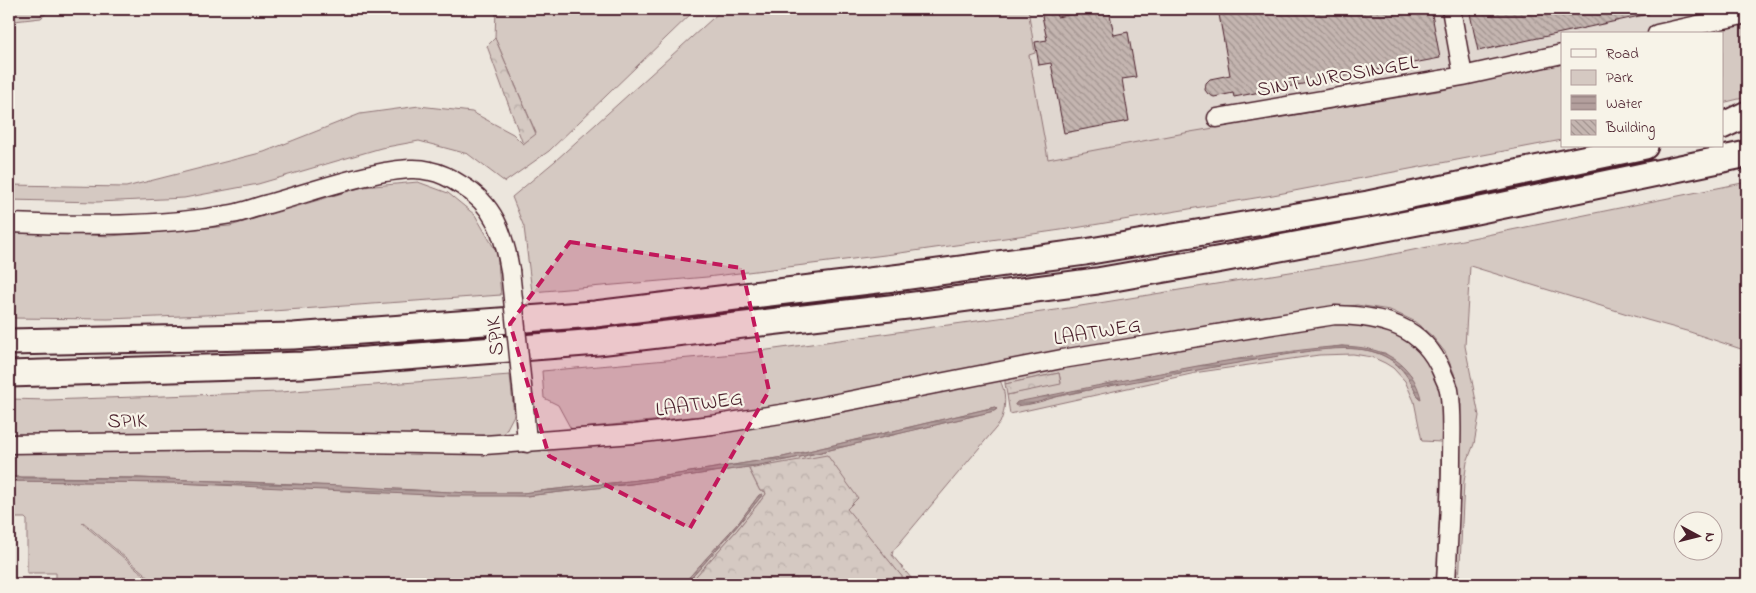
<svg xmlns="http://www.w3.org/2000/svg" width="1756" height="593" font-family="'Indie Flower',sans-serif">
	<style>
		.built { fill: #e0d7d0 }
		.green { fill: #d5c9c2; stroke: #907476; fill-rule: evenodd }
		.forest { fill: url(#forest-crowns); stroke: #907476 }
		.water { fill: url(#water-rules); stroke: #896c6f }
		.building { fill: url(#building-back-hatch); stroke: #4a1f2b }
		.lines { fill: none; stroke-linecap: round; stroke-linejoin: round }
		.minor-casing { stroke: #4a1f2b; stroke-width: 21 }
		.highway-casing { stroke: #4a1f2b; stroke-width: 29 }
		.minor { stroke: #f7f3e8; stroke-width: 18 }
		.highway { stroke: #f7f3e8; stroke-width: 25 }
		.minor-bridge-casing { stroke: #4a1f2b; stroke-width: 21; stroke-linecap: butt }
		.minor-bridge { stroke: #f7f3e8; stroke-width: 18 }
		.marked { fill: #c2185b; fill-opacity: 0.2; stroke: #c2185b; stroke-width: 4; stroke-dasharray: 10 6; stroke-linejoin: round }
		.labels { text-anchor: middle; stroke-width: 4.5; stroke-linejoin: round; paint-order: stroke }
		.street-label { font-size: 21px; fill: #4a1f2b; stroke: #f7f3e8 }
	</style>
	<defs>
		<pattern id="forest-crowns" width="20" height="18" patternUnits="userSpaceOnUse" patternTransform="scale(1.25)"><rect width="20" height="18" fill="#d5c9c2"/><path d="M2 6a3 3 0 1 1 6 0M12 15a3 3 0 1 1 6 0" fill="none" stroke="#b8aca7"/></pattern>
		<pattern id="water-rules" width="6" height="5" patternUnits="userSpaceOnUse" patternTransform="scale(1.25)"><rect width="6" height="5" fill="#b39f9d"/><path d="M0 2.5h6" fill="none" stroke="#948180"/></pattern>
		<pattern id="building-back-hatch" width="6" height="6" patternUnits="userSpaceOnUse" patternTransform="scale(1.25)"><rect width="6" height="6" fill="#c4b5b0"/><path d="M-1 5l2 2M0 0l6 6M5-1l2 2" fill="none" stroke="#a1938f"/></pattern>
	</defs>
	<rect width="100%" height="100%" fill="#ece6dd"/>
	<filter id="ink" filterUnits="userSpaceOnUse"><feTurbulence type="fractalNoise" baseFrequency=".02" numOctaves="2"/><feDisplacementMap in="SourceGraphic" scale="10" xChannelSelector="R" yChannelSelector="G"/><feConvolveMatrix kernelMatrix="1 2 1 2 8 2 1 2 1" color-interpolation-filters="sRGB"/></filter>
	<g filter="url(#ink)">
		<!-- built -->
		<path class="built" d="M984,9H1747L1722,34H1562V81L971,175Z"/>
		<!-- green -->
		<path class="green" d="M13,9H51L41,18L14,21L9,179V20H14Z
			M496,9H696L549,151L505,182L468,154L419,141L381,148L258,184L184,198L97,202L9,200V185L126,187L264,152L360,114L419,106L472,112L513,134L523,144L536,133L495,38Z
			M723,9H1028L1035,53L1029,55L1048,159L1190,132L1438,91L1562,64V140L1273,195L1075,228L893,254L707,277L532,292L524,227L512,197L555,161Z
			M1747,22V97L1722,103V34H1699Z
			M418,182L448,193L475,215L497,253L501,295L230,314L108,319L9,318V231L110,236L230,226L363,187Z
			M1747,182V351L1690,332L1647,320L1470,266L1465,346L1479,416L1474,444L1467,462L1464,482L1459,584H1453L1461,405L1454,373L1445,352L1432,336L1414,321L1390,310L1357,305L1249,318L732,413L571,429L558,405L544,398L542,371L746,353L1056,310L1364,260Z
			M1339,323C1406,324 1442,357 1445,425C1446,443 1443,461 1443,478C1441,513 1439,549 1438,584H1431L1436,578L1440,507L1441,442L1422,441L1414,401L1405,381L1393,368L1385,363L1372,357L1353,354L1319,355L1200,372L1010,414L1007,395L1061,383L1059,373L1005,384V378L1072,365ZM1342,346L1385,353L1411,375L1419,398C1409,377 1399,361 1377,353C1345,341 1285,355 1252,360C1174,373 1095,387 1017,406L1015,405V404L1212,364Z
			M510,375L514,415L503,436L274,434H9V399L48,400L280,392Z
			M999,379C1007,391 1006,410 1000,423L893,551L892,555L916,584H908L846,509L791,462L749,469L760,491H765L766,494L737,530L689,584H686L738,525L762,495H759L740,521L683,584H157L83,522L82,523L155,584H56V573H27V520L25,518H9V481L176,483L526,496L631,484L755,466L800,457L994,411L997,409L995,407L783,457L647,479L522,493H469L273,483L138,478L9,477V452L118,448L457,453Z"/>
		<!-- forest -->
		<path class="forest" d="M495,38L536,134L523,144L487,46Z
			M1059,373L1061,384L1007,395L1005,384Z
			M827,455L858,498L847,509L908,584H689L737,530L766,494L765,491H760L749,469Z"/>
		<!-- water -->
		<path class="water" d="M1342,346C1372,347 1398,353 1414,380C1417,386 1420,393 1421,399L1419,398C1409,377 1400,361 1377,353C1347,342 1292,354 1261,359C1196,370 1131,382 1067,394C1052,397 1030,407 1015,405L1017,402C1124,381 1233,355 1342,346Z
			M995,407L997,409L994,411L800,457L755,466L631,484L526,496H450L176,483L9,481V477L138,478L343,486L469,493H522L647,479L783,457Z
			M763,494L738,525L686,584H683L740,521L759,495Z"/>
		<!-- building -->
		<path class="building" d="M1055,9L1057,17L1098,9H1109L1114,35L1128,32L1136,77L1122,79L1129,121L1064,133L1051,63L1039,65L1035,42L1047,40L1041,11Z
			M1218,9H1431L1440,58L1234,97L1233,93L1214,97L1208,94L1205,90L1206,83L1210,79L1230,75Z
			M1469,9H1648L1649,14L1478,51Z"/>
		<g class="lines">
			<defs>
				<path id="minor" d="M1451,9L1463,76
					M1657,34L1747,14
					M1217,118L1463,76L1562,54
					M9,223C84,226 158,227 232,214C244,212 256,207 268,204C307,193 346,179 385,172C400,170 415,167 430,171C441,173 452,179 461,185C494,204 504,234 510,270
					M524,405L527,443
					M9,444L230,441L484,445L634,434L712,425L787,413L1062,359L1335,315C1381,316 1423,325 1442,372C1444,378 1448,384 1449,390C1453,412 1451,436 1451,459C1451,500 1448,542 1446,584"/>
				<path id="highway" d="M1722,126L1747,114
					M9,342L293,336L595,314L902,277L1085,252L1368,204L1645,146
					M9,374L302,365L598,342L907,306L1097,281L1222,259L1476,211L1747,154"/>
			</defs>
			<!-- minor casing -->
			<use href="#minor" class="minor-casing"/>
			<!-- highway casing -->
			<use href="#highway" class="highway-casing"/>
			<!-- minor -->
			<use href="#minor" class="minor"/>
			<!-- highway -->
			<use href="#highway" class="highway"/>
			<defs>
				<path id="minor-bridge" d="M510,270L524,405"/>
			</defs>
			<!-- minor-bridge casing -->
			<use href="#minor-bridge" class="minor-bridge-casing"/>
			<!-- minor-bridge -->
			<use href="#minor-bridge" class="minor-bridge"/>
		</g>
	</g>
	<!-- marked area -->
	<path class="marked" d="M570,242L742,268L769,391L690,528L549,456L510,324Z"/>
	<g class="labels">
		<!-- street labels -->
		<g class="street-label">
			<text transform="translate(1337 75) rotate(-10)" y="7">SINT WIROSINGEL</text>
			<text transform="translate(1097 331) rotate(-9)" y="7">LAATWEG</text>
			<text transform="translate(494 336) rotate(-96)" y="7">SPIK</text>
			<text transform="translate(699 403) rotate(-8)" y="7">LAATWEG</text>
			<text transform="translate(127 420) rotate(-1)" y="7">SPIK</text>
		</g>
	</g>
	<!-- margin -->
	<rect width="1756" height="593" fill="none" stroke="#f7f3e8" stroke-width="30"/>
	<rect x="15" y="15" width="1726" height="563" fill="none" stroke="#4a1f2b" stroke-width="2" filter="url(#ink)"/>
	<!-- legend -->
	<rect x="1561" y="32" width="162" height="115" fill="#f7f3e8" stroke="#b29e9c"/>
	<rect x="1571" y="49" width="25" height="8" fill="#f7f3e8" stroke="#b29e9c"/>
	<text x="1606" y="58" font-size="15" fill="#4a1f2b">Road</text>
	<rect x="1571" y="70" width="25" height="15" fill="#d5c9c2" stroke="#b29e9c"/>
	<text x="1606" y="82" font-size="15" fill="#4a1f2b">Park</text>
	<rect x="1571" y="95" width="25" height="15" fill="url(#water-rules)" stroke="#b29e9c"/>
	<text x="1606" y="108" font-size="15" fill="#4a1f2b">Water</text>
	<rect x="1571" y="120" width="25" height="15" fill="url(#building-back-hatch)" stroke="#b29e9c"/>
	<text x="1606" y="132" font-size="15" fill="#4a1f2b">Building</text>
	<!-- north arrow -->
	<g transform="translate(1698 536) rotate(97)"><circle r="24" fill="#f7f3e8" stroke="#b29e9c"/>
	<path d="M0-4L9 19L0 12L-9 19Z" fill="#4a1f2b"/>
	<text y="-8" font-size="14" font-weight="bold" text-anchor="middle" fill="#4a1f2b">N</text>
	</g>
</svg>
